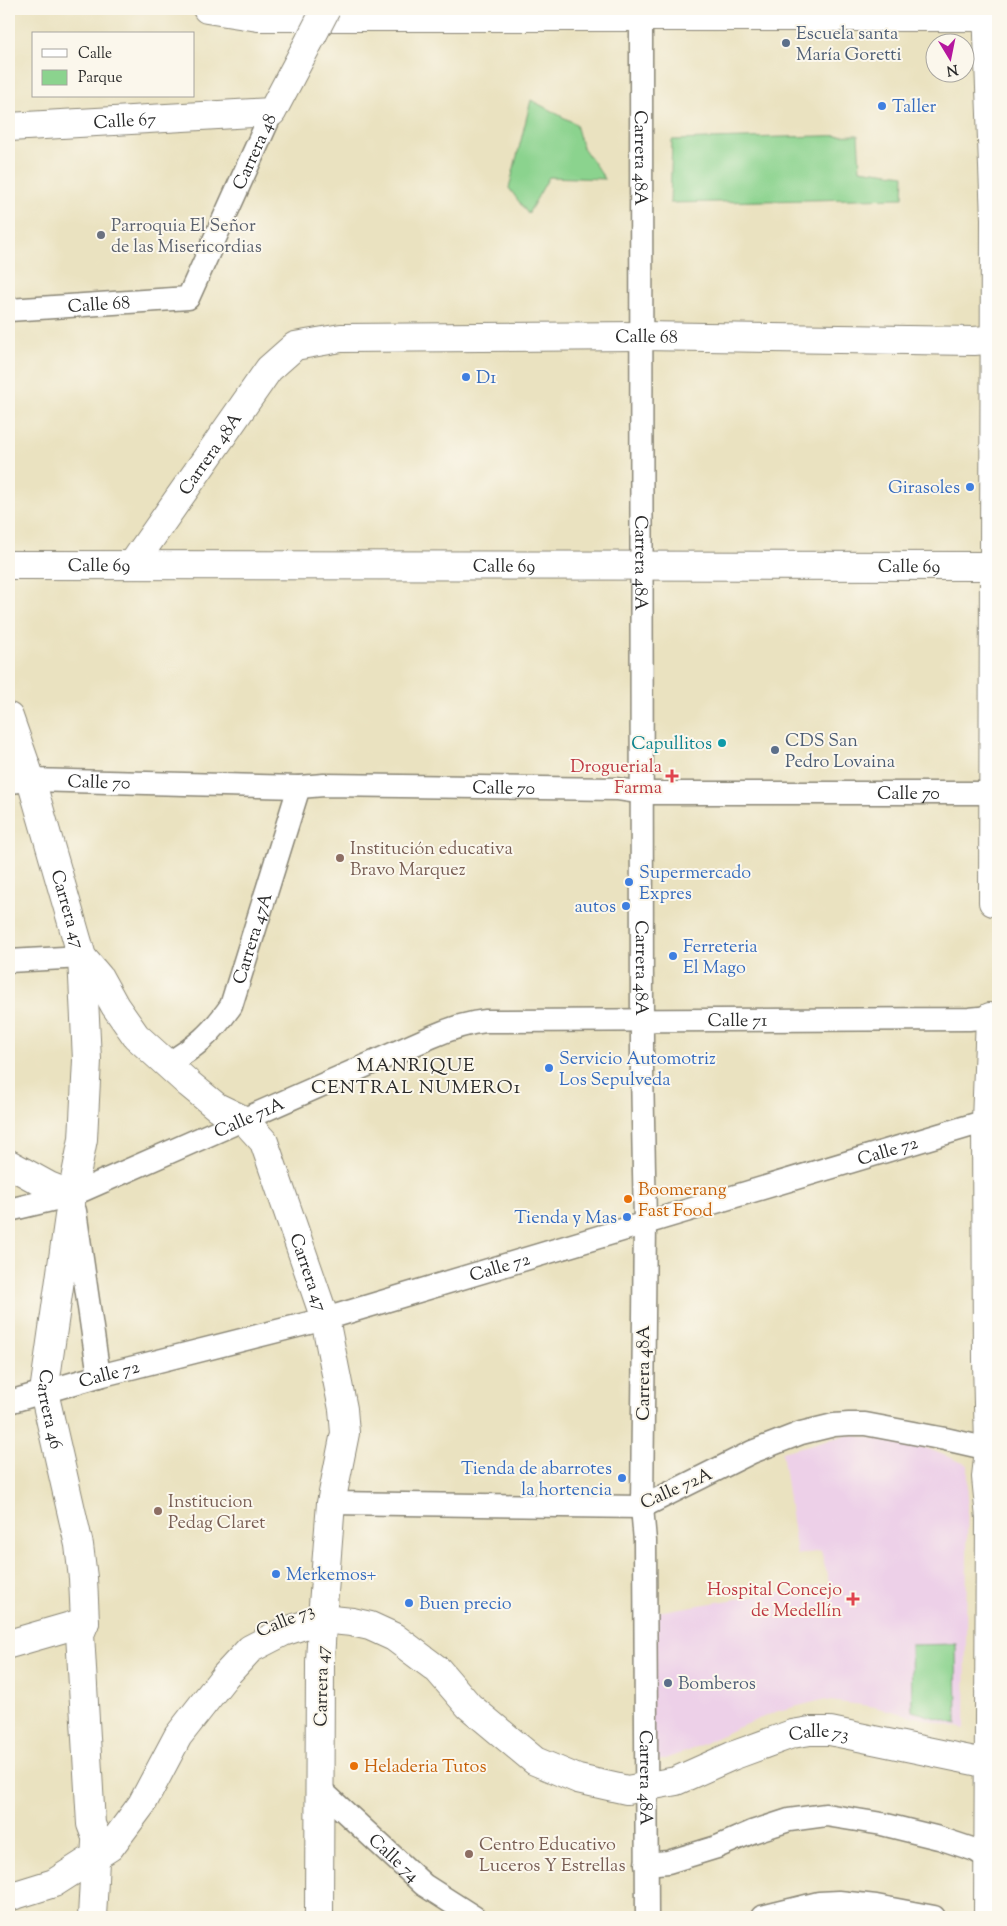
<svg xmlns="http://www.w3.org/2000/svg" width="1007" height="1926" font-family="'Sorts Mill Goudy',serif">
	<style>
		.built { fill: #edd0e8 }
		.green { fill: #8bd38e; stroke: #5b7f5c }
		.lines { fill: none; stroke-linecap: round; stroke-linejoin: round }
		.street-casing { stroke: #8a8676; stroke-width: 25 }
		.secondary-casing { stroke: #8a8676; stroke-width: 30 }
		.street { stroke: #fff; stroke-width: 22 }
		.secondary { stroke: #fff; stroke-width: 28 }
		.secondary-bridge-casing { stroke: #8a8676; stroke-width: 30; stroke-linecap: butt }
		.secondary-bridge { stroke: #fff; stroke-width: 28 }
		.service-dot { fill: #5c6f8a; stroke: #fbf7ec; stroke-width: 2 }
		.shop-dot { fill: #3f7fe0; stroke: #fbf7ec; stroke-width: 2 }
		.worship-dot { fill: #6b7280; stroke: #fbf7ec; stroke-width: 2 }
		.culture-dot { fill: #0f9aa8; stroke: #fbf7ec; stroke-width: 2 }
		.health-dot { fill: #e0444e; stroke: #fbf7ec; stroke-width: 2 }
		.education-dot { fill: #8d6e63; stroke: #fbf7ec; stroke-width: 2 }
		.food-dot { fill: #e8710a; stroke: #fbf7ec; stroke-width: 2 }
		.labels { text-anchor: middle; stroke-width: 4; stroke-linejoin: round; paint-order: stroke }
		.service-label { font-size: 18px; fill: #4e5e75; stroke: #fbf7ec; text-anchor: start }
		.shop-label { font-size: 18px; fill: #366cbe; stroke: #fbf7ec; text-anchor: start }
		.street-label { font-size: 18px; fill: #2b2b2b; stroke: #fbf7ec }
		.worship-label { font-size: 18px; fill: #5b616d; stroke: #fbf7ec; text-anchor: start }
		.culture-label { font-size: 18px; fill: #0d838f; stroke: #fbf7ec; text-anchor: end }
		.health-label { font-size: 18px; fill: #be3a42; stroke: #fbf7ec; text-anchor: end }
		.education-label { font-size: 18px; fill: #785e54; stroke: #fbf7ec; text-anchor: start }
		.food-label { font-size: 18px; fill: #c56008; stroke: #fbf7ec; text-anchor: start }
		.neighbourhood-label { font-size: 19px; letter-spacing: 1px; fill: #2b2b2b; stroke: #fbf7ec }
	</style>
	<rect width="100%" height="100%" fill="#fbf7ec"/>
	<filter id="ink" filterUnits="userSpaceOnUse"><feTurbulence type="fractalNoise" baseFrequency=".02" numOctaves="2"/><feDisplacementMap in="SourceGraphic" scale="10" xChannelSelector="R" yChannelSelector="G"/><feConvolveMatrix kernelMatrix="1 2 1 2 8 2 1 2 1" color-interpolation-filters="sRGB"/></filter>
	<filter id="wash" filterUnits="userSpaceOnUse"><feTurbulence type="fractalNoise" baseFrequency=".0096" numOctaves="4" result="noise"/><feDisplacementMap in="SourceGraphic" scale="20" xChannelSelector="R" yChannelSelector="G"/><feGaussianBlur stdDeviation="1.12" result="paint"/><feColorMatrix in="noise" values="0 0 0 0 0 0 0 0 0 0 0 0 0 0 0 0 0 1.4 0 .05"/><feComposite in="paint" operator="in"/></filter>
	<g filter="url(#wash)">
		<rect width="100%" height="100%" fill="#eae2c0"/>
		<!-- built -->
		<path class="built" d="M847,1435L914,1443L968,1465L965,1729L870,1706L822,1700L778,1711L737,1728L690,1750L651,1764L650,1613L829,1584L821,1551L797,1555L782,1452Z"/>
		<!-- green -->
		<path class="green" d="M531,100L576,124L582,146L605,179L549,177L528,214L509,188Z
			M858,135L860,169L904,175L903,198L670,203L672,140Z
			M956,1644L957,1724L912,1711L911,1645Z"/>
	</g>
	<g filter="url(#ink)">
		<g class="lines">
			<defs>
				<g id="street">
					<path id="s1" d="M641,18L642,1070L645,1222L642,1507L645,1541L647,1917"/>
					<path id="s2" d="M9,310L188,298L272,112"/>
					<path id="s3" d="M9,782L31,780L299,787L324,785L617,789L643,793H998"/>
					<path d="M9,961L82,957"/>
					<path id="s4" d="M167,1064C196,1047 211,1034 231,1006L299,787"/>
					<path id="s5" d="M9,1210L72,1195L431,1037C449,1029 466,1023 486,1021L969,1019L990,1017"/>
					<path d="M75,1211L99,1376"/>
					<path id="s6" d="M9,1402L99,1376L325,1319L986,1121"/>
					<path d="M331,1503L642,1507L752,1452L801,1433L834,1425L849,1424H865L945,1439L989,1449L998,1455"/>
					<path id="s7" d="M320,1789L424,1885L474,1917"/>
					<path d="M646,1864L668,1862L717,1847L752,1832L789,1820L826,1815L882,1824L939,1838L975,1850L988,1858"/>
					<path d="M762,1917L819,1903L839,1902L876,1906L934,1917"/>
				</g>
				<g id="secondary">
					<path d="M207,9L258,17H998"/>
					<path d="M987,9L995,219L993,902"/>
					<path id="s8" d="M9,127L272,112L311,38"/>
					<path id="s9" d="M9,565L998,566"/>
					<path id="s10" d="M132,565L269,369L295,346L341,338L642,336L974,341L998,339"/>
					<path id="s11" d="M9,717L31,780L82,957L99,977L115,1006L136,1036L189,1084L217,1107L244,1120L264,1142L325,1319L343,1409L345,1433L331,1503L323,1605L320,1662L319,1917"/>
					<path id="s12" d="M82,957L87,1060L83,1139L72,1195L44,1392L79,1545L83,1578L85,1622L80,1634L91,1824L96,1837"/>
					<path d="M9,1164L49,1186L72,1195"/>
					<path d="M9,1644L85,1622"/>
					<path id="s13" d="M9,1897L54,1883L110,1847L142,1804L178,1736L225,1676L250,1649L283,1632L322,1619L352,1622L370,1626L394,1637L438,1670L469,1706L535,1761L578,1779L627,1790L676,1781L732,1756L792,1734L810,1731H830L989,1764H998"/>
					<path d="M92,1917L96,1842"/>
					<path d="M988,1917L990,1518L986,1477L989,1449L987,1360L986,1121L990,1017"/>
				</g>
			</defs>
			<!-- street casing -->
			<use href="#street" class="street-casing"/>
			<!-- secondary casing -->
			<use href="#secondary" class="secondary-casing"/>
			<!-- street -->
			<use href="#street" class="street"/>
			<!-- secondary -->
			<use href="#secondary" class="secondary"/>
			<defs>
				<path id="secondary-bridge" d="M311,38L326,9"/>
			</defs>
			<!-- secondary-bridge casing -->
			<use href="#secondary-bridge" class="secondary-bridge-casing"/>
			<!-- secondary-bridge -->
			<use href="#secondary-bridge" class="secondary-bridge"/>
		</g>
	</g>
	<!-- markers -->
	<g class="service-dot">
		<circle cx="786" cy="43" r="5"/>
		<circle cx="775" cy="750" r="5"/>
		<circle cx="668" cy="1683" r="5"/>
	</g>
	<g class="shop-dot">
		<circle cx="882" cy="106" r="5"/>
		<circle cx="466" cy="377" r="5"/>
		<circle cx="970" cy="487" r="5"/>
		<circle cx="629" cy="882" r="5"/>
		<circle cx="626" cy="906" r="5"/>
		<circle cx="673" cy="956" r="5"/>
		<circle cx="549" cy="1068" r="5"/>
		<circle cx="627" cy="1217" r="5"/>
		<circle cx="622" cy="1478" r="5"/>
		<circle cx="276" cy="1574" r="5"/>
		<circle cx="409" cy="1603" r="5"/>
	</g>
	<circle class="worship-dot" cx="101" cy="235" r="5"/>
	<circle class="culture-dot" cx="722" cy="743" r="5"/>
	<g class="health-dot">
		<path d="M669.5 768.5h5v5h5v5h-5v5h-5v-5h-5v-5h5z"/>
		<path d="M850.5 1591.5h5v5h5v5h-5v5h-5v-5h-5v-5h5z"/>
	</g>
	<g class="education-dot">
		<circle cx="340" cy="858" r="5"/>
		<circle cx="158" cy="1511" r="5"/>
		<circle cx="469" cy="1854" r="5"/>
	</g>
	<g class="food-dot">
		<circle cx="628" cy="1199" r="5"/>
		<circle cx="354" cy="1766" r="5"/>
	</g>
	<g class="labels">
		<!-- service labels -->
		<g class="service-label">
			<text x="796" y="39">Escuela santa<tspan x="796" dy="21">María Goretti</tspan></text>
			<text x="785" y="746">CDS San<tspan x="785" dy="21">Pedro Lovaina</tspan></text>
			<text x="678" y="1689">Bomberos</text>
		</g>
		<!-- shop labels -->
		<g class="shop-label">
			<text x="892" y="112">Taller</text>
			<text x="476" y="383">D1</text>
			<text x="960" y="493" text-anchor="end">Girasoles</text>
			<text x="639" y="878">Supermercado<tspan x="639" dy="21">Expres</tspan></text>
			<text x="616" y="912" text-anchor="end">autos</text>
			<text x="683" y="952">Ferreteria<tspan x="683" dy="21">El Mago</tspan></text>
			<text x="559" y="1064">Servicio Automotriz<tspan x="559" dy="21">Los Sepulveda</tspan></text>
			<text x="617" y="1223" text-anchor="end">Tienda y Mas</text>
			<text x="612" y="1474" text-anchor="end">Tienda de abarrotes<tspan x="612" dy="21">la hortencia</tspan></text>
			<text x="286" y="1580">Merkemos+</text>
			<text x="419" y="1609">Buen precio</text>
		</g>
		<!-- street labels -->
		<g class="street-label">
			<text dy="6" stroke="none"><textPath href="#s8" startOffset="116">Calle 67</textPath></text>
			<text dy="6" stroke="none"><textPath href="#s2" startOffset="340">Carrera 48</textPath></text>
			<text dy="6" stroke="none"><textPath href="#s1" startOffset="140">Carrera 48A</textPath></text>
			<text dy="6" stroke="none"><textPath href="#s2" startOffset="90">Calle 68</textPath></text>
			<text dy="6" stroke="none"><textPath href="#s10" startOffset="626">Calle 68</textPath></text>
			<text dy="6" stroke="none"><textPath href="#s10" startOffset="136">Carrera 48A</textPath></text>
			<text dy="6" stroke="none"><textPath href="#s1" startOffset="545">Carrera 48A</textPath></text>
			<text dy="6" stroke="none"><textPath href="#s9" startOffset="90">Calle 69</textPath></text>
			<text dy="6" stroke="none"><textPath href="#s9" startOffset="495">Calle 69</textPath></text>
			<text dy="6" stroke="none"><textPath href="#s9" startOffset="900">Calle 69</textPath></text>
			<text dy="6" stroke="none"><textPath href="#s3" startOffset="90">Calle 70</textPath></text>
			<text dy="6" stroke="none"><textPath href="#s3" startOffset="495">Calle 70</textPath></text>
			<text dy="6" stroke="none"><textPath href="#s3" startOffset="900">Calle 70</textPath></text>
			<text dy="6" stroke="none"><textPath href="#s11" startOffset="201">Carrera 47</textPath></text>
			<text dy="6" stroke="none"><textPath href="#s4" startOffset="158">Carrera 47A</textPath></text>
			<text dy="6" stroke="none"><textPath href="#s1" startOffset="950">Carrera 48A</textPath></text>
			<text dy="6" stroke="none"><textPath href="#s5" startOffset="766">Calle 71</textPath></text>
			<text dy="6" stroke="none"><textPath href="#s5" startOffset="258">Calle 71A</textPath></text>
			<text dy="6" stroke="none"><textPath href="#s6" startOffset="914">Calle 72</textPath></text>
			<text dy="6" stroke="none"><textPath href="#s6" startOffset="509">Calle 72</textPath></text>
			<text dy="6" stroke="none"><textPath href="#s11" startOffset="652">Carrera 47</textPath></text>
			<text transform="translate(643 1373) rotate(-90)" y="6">Carrera 48A</text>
			<text dy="6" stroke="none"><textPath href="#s6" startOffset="104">Calle 72</textPath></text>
			<text dy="6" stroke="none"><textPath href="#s12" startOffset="456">Carrera 46</textPath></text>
			<text transform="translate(676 1488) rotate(-24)" y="6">Calle 72A</text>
			<text transform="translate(285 1620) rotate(-22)" y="6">Calle 73</text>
			<text transform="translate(321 1686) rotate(-89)" y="6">Carrera 47</text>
			<text dy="6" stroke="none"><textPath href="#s13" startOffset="998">Calle 73</textPath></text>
			<text dy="6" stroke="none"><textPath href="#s1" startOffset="1760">Carrera 48A</textPath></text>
			<text dy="6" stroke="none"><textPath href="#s7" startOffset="101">Calle 74</textPath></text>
		</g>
		<!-- worship labels -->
		<g class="worship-label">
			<text x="111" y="231">Parroquia El Señor<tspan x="111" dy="21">de las Misericordias</tspan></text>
		</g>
		<!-- culture labels -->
		<g class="culture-label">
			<text x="712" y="749">Capullitos</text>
		</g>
		<!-- health labels -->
		<g class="health-label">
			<text x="662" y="772">Drogueriala<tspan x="662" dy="21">Farma</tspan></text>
			<text x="842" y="1595">Hospital Concejo<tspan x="842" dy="21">de Medellín</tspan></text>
		</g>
		<!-- education labels -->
		<g class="education-label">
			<text x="350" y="854">Institución educativa<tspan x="350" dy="21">Bravo Marquez</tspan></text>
			<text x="168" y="1507">Institucion<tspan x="168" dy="21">Pedag Claret</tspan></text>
			<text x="479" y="1850">Centro Educativo<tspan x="479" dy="21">Luceros Y Estrellas</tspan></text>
		</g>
		<!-- food labels -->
		<g class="food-label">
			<text x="638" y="1195">Boomerang<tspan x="638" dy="21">Fast Food</tspan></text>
			<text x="364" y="1772">Heladeria Tutos</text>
		</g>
		<!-- neighbourhood labels -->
		<g class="neighbourhood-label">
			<text x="416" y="1071">MANRIQUE<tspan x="416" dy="22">CENTRAL NUMERO1</tspan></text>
		</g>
	</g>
	<!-- margin -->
	<rect width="1007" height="1926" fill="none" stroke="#fbf7ec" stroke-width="30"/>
	<!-- legend -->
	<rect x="32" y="32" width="162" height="65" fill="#fbf7ec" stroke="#a8a59f"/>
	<rect x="42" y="49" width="25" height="8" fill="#ffffff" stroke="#a8a59f"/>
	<text x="78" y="58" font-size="15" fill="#2b2b2b">Calle</text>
	<rect x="42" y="70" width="25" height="15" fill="#8bd38e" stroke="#a8a59f"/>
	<text x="78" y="82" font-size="15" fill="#2b2b2b">Parque</text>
	<!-- north arrow -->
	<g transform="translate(950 58) rotate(170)"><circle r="24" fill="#fbf7ec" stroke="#a8a59f"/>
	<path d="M0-4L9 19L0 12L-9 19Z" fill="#b5179e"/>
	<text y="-8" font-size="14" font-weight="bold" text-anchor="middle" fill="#2b2b2b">N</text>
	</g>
</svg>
